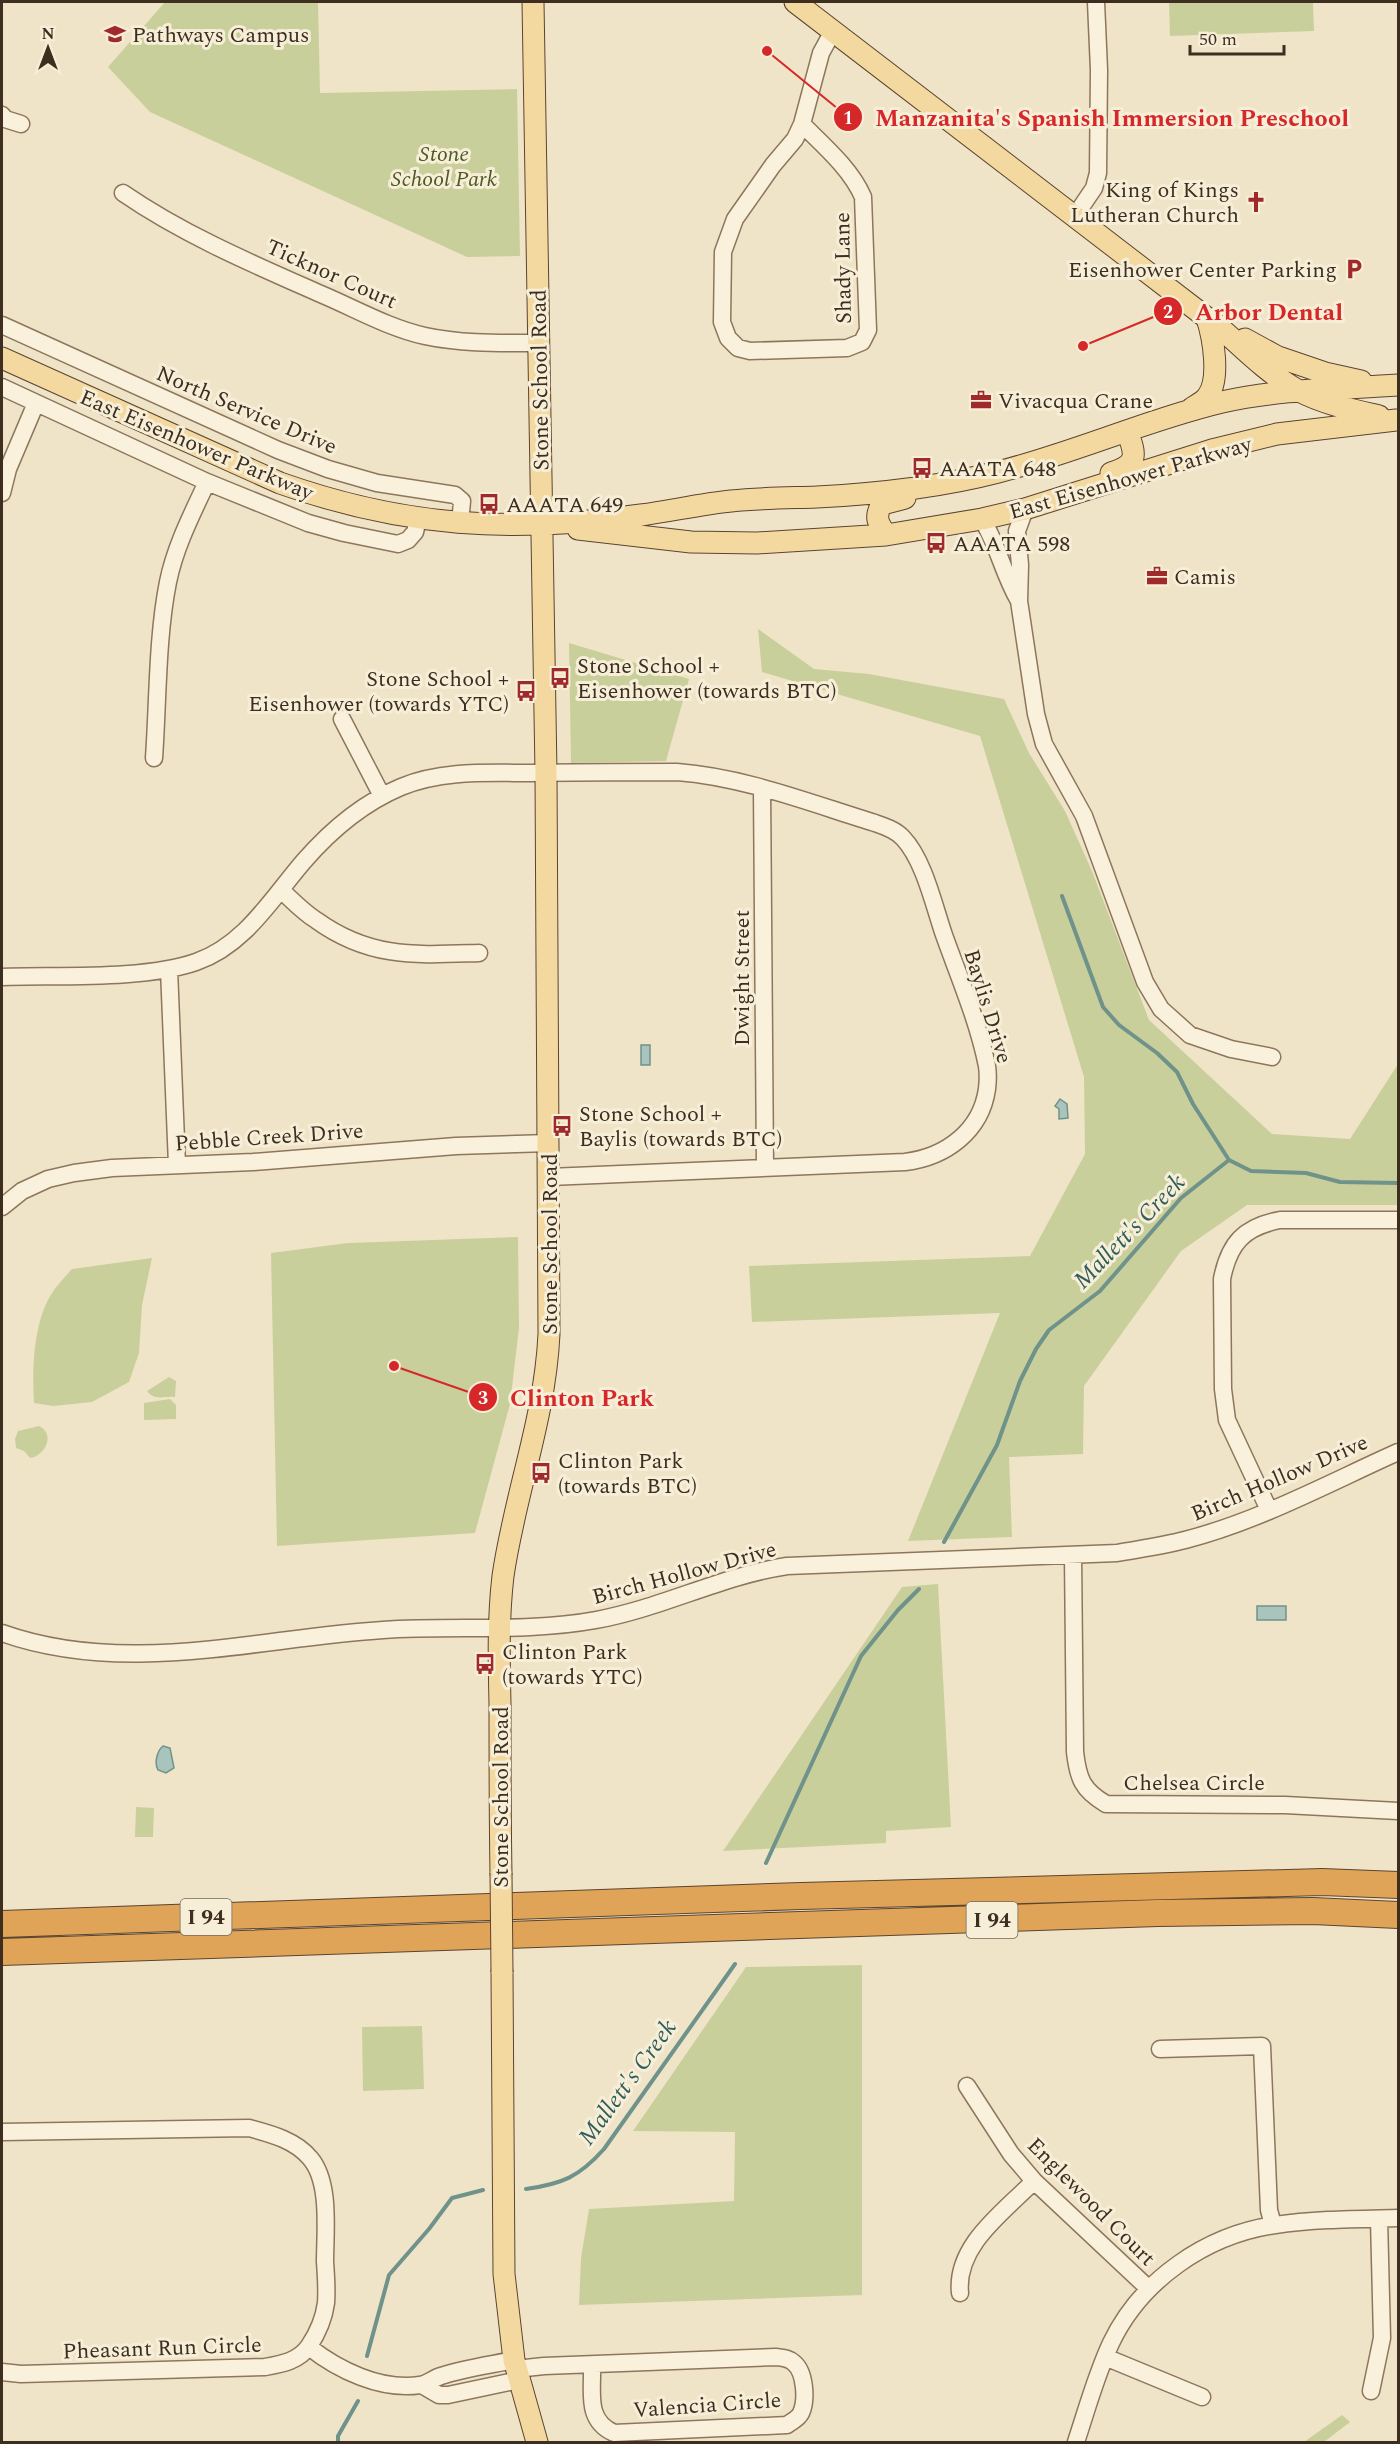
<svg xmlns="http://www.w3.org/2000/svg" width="1400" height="2444" font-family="Spectral,serif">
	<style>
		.green { fill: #c9cf9b }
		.water { fill: #a9c4bc; stroke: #6f938a; stroke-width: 1.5 }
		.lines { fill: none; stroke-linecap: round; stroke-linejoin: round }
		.stream { stroke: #6f938a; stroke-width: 4 }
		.minor-casing { stroke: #8d765c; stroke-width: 19 }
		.major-casing { stroke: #5b4430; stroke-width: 23 }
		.highway-casing { stroke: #5b4430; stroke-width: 28 }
		.minor { stroke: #faf1dc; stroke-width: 16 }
		.major { stroke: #f3d9a0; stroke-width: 21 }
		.highway { stroke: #e0a458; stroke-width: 26 }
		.major-bridge-casing { stroke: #5b4430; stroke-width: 23; stroke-linecap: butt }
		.major-bridge { stroke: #f3d9a0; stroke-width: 21 }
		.labels { text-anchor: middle; stroke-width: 6; stroke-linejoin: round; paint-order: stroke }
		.shield { fill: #f7eed8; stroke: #756857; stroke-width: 1.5 }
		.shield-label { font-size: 21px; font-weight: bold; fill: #3d2e20 }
		.poi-label { font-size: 22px; fill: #3d2e20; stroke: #f7eed8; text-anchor: start }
		.park-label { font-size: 22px; font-style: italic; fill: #4d5a26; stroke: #f7eed8 }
		.street-label { font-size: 22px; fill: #3d2e20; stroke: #f7eed8 }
		.water-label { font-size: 24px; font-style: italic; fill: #2f5d5a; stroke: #f7eed8 }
		.leader { fill: none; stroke: #d62828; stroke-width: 2 }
		.callout-dot { fill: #d62828; stroke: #f7eed8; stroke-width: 2 }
		.mark-label { font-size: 18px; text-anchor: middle; font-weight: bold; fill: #fff }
		.callout-label { font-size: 24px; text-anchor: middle; font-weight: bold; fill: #d62828; stroke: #f7eed8; stroke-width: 6; stroke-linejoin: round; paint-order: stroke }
	</style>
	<rect width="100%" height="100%" fill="#f0e4c8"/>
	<!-- green -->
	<path class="green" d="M165,2H318L320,93L517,89L520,256L467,257L150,112L108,67Z
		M1169,2H1313L1314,31L1170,36Z
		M758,629L814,669L869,674L1004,699L1029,753L1065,811L1092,871L1149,1020L1272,1134L1350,1139L1398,1064V1205H1247L1181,1251L1084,1386L1083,1454L1009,1457L1012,1537L908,1541L1000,1313L752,1322L749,1266L1030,1256L1085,1154L1084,1077L980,736L762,672Z
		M569,643L689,679L666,761L571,763Z
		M518,1237L519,1328L510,1404L475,1533L277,1546L271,1253L348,1243Z
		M152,1258L142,1305L139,1353L129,1382L92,1402L53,1406L34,1403C32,1370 33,1319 54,1290C59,1283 66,1276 72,1269Z
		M169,1377L176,1381L175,1397C164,1396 154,1401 147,1391Z
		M170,1399L176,1405V1419L144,1420V1403Z
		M39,1426C56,1434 45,1456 30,1458L24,1451L16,1448L15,1439L18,1431Z
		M938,1584L951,1827L886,1831V1843L723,1851L902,1587Z
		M136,1807L154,1808L153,1837H135Z
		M862,1965V2295L579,2305L581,2258L589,2209L734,2201L735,2132L633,2131L746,1967Z
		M422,2026L424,2089L363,2091L362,2027Z
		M1342,2415L1350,2422L1324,2442H1304Z"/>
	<!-- water -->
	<path class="water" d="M641,1045H650V1065H641Z
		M1060,1099L1067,1104L1068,1118L1059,1119V1109L1055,1106Z
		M1257,1606H1286V1620H1257Z
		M163,1746L170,1748L174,1768L166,1773L158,1770C154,1763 157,1751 163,1746Z"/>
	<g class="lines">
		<!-- stream -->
		<path class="stream" d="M1062,896L1103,1007L1119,1025L1157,1053L1177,1072L1193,1104L1229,1160L1251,1171L1306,1173L1340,1182L1398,1183
			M944,1542L997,1445L1020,1381L1036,1349L1049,1330L1100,1291L1181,1198L1229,1160
			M766,1863L861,1656L898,1610L919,1589
			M526,2189C562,2184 579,2177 604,2149L735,1964
			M367,2356L389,2275L429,2229L452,2198L483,2190
			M338,2442V2436L358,2401"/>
		<defs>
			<path id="minor" d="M2,115L5,119L21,124
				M802,124C824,146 851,169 863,197L868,330L862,342L847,348L750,351L738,348L728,338L722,322L723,252L735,219L773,165L795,139L802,124L821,53L833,31
				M123,193C184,235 255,265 323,295C356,309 389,328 425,336C462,344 501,343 539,343
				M1075,216L1094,188L1098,173L1099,70L1096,2
				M2,325L278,450L328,469L377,483L455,495L462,501L460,524
				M2,387L207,482L308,523L344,533L398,544L408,540L415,532L418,519
				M2,493L8,469L36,403
				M1025,509L1017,531L1020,565L1019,601L1036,714L1044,744L1084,816L1145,982L1161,1009L1190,1035L1231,1049L1272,1057
				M982,519C998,545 1003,574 1019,601
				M342,719L382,796
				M154,758C158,701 157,637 168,582C175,547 192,514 207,482
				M762,788L765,1168
				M281,890C292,900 303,912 316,920C370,959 416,955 479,953
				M169,969L177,1165
				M2,977C58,975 144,980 196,962C245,945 272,898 304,861C331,830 363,803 401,787C442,770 487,773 531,773C580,772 628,772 677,772C744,777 810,803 875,823C884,826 896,830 903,838C924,860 934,906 944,935C959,977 978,1021 987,1066C988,1073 988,1081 987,1089C981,1131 946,1157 905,1162L549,1177
				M2,1207L22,1191L48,1179L74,1173L112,1168L253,1162L456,1146L549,1143
				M1269,1510L1227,1420L1223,1389L1222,1279C1229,1243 1244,1227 1280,1220H1398
				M1073,1555L1075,1752C1078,1778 1082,1790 1106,1804L1285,1805L1398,1811
				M2,1633C126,1677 257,1638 383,1630C454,1625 525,1633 596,1620C662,1608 721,1576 787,1566L1117,1553C1139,1549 1162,1546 1185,1540C1259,1521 1329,1483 1398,1452
				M1160,2049L1262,2046L1269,2210L1273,2225
				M967,2086L1011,2154L1034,2181L1148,2288
				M2,2132L249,2128C271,2134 295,2140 310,2158C331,2182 325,2232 325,2262C326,2275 327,2290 326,2303C324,2318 317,2334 309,2346C299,2361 282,2364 265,2367L21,2374L2,2372
				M960,2293C955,2245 1005,2211 1034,2181
				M309,2347C338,2370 381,2391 420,2385C427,2384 434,2378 441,2376C465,2368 490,2365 514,2360
				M1105,2357L1202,2397
				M516,2369L544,2366L776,2357C783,2358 789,2358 794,2363C805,2372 807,2400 801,2413C798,2419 792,2421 787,2425L614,2433C585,2420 593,2392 592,2365
				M422,2385L439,2395H448L519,2380
				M1371,2391L1382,2338L1379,2219
				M1076,2442C1087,2409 1096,2375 1111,2343C1141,2280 1206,2235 1275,2225C1316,2219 1358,2219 1398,2218"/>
			<path id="major" d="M795,2L1207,318C1213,337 1221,380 1207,397C1204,401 1197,405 1192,408
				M1216,324C1242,347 1268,374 1299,391C1324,404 1353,410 1379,416
				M1245,339L1278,357L1325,373L1361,381
				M2,358L280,483C404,527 511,533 641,515C671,511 701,504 731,501C760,498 788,498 817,497C877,494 940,487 998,472C1074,453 1146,420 1222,402C1279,389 1340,389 1398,385
				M1111,473C1139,464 1136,455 1127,431
				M578,529L691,542L757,543L886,535L982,519L1025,509L1212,450L1277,434L1396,420
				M886,535C878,523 874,517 882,504L905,498
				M501,1873C500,1817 500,1760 500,1704C499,1661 498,1618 503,1576C515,1493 545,1419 549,1334L546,773L533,2
				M502,1972L504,2274L514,2360L537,2442"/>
			<path id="highway" d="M2,1924L801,1896L1322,1882L1398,1885
				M2,1952L1158,1913L1313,1911L1398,1915"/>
		</defs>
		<!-- minor casing -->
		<use href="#minor" class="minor-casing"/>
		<!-- major casing -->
		<use href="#major" class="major-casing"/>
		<!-- highway casing -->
		<use href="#highway" class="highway-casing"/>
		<!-- minor -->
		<use href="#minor" class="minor"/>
		<!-- major -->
		<use href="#major" class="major"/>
		<!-- highway -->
		<use href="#highway" class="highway"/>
		<defs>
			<path id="major-bridge" d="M501,1873L502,1972"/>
		</defs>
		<!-- major-bridge casing -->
		<use href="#major-bridge" class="major-bridge-casing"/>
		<!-- major-bridge -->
		<use href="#major-bridge" class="major-bridge"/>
	</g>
	<!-- icons -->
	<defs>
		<symbol id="school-bare" viewBox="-9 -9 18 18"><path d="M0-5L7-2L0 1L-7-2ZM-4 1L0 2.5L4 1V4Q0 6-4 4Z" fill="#9e2a2b" stroke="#f7eed8" stroke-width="2.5" paint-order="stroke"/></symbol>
		<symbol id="church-bare" viewBox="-9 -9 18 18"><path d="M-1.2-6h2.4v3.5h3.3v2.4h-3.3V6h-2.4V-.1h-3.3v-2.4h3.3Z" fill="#9e2a2b" stroke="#f7eed8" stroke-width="2.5" paint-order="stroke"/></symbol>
		<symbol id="parking-bare" viewBox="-9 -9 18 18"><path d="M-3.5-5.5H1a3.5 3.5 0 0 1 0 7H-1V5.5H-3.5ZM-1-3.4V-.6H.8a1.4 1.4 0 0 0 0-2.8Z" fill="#9e2a2b" stroke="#f7eed8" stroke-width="2.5" paint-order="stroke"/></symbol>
		<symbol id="office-bare" viewBox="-9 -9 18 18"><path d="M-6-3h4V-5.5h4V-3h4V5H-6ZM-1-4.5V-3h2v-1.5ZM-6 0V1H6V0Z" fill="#9e2a2b" stroke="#f7eed8" stroke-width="2.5" paint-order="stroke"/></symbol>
		<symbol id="bus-bare" viewBox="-9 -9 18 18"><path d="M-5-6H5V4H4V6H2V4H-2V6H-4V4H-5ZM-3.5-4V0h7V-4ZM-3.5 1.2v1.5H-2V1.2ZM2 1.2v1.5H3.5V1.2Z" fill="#9e2a2b" stroke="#f7eed8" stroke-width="2.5" paint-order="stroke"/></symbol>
	</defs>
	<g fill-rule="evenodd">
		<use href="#school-bare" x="100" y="19" width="30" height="30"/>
		<use href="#church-bare" x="1241" y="187" width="30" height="30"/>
		<use href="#parking-bare" x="1339" y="254" width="30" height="30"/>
		<use href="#office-bare" x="966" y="385" width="30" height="30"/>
		<use href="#bus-bare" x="907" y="453" width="30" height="30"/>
		<use href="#bus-bare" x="474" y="489" width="30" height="30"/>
		<use href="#bus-bare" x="921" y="528" width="30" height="30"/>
		<use href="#office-bare" x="1142" y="561" width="30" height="30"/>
		<use href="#bus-bare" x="545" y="663" width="30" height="30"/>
		<use href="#bus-bare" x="511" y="676" width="30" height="30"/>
		<use href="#bus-bare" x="547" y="1111" width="30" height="30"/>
		<use href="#bus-bare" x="526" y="1458" width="30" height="30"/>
		<use href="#bus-bare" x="470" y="1649" width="30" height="30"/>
	</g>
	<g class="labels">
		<!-- shield labels -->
		<g class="shield">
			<rect x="180.5" y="1899" width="51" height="36" rx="4.5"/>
			<rect x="966.5" y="1902" width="51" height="36" rx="4.5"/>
		</g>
		<g class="shield-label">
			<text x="206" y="1924">I 94</text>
			<text x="992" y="1927">I 94</text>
		</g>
		<!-- poi labels -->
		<g class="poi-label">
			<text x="132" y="42">Pathways Campus</text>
			<text x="1239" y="197" text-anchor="end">King of Kings<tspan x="1239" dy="25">Lutheran Church</tspan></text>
			<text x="1337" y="277" text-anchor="end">Eisenhower Center Parking</text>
			<text x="998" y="408">Vivacqua Crane</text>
			<text x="939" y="476">AAATA 648</text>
			<text x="506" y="512">AAATA 649</text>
			<text x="953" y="551">AAATA 598</text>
			<text x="1174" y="584">Camis</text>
			<text x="577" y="673">Stone School +<tspan x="577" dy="25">Eisenhower (towards BTC)</tspan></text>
			<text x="509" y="686" text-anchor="end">Stone School +<tspan x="509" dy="25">Eisenhower (towards YTC)</tspan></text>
			<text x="579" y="1121">Stone School +<tspan x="579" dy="25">Baylis (towards BTC)</tspan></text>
			<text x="558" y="1468">Clinton Park<tspan x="558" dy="25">(towards BTC)</tspan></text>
			<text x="502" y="1659">Clinton Park<tspan x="502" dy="25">(towards YTC)</tspan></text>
		</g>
		<!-- park labels -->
		<g class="park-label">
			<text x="444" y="161">Stone<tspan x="444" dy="25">School Park</tspan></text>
		</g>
		<!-- street labels -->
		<g class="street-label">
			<text transform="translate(842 268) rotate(-91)" y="8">Shady Lane</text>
			<text transform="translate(332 273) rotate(24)" y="8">Ticknor Court</text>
			<text transform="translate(539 380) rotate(-91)" y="8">Stone School Road</text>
			<text transform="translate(247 409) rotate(23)" y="8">North Service Drive</text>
			<text transform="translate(197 444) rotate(23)" y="8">East Eisenhower Parkway</text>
			<text transform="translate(1130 477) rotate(-16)" y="8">East Eisenhower Parkway</text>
			<text transform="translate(741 978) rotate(-90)" y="8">Dwight Street</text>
			<text transform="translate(989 1006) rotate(73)" y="8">Baylis Drive</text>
			<text transform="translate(269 1136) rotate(-4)" y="8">Pebble Creek Drive</text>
			<text transform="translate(549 1244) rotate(-90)" y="8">Stone School Road</text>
			<text transform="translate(1279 1477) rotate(-23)" y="8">Birch Hollow Drive</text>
			<text transform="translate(684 1572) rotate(-15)" y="8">Birch Hollow Drive</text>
			<text x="1194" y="1790">Chelsea Circle</text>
			<text transform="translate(500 1797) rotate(-90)" y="8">Stone School Road</text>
			<text transform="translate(1092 2201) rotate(45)" y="8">Englewood Court</text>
			<text transform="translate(162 2347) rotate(-2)" y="8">Pheasant Run Circle</text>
			<text transform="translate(707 2404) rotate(-4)" y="8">Valencia Circle</text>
		</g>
		<!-- water labels -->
		<g class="water-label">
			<text transform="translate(1129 1231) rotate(-46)" y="8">Mallett's Creek</text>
			<text transform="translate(627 2082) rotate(-54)" y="8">Mallett's Creek</text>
		</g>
	</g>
	<!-- callouts -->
	<path class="leader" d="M767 51L848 117M1083 346L1168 311M394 1366L483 1397"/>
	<g class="callout-dot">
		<circle cx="767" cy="51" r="6"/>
		<circle cx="1083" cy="346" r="6"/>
		<circle cx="394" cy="1366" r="6"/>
		<circle cx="848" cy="117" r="15"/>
		<circle cx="1168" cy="311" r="15"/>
		<circle cx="483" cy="1397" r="15"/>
	</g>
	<g class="mark-label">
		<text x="848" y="124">1</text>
		<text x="1168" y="318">2</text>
		<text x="483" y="1404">3</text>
	</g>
	<g class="callout-label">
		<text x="1112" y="126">Manzanita's Spanish Immersion Preschool</text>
		<text x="1269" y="320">Arbor Dental</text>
		<text x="582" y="1406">Clinton Park</text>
	</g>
	<!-- border -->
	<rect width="1400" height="2444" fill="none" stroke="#3d2e20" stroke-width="6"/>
	<!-- north arrow -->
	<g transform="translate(48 48)" stroke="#f7eed8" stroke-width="4.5" paint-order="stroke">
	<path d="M0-4.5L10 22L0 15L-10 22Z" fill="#3d2e20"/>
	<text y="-9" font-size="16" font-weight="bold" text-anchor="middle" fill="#3d2e20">N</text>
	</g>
	<!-- scale -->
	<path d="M1190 45v9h94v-9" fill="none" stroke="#3d2e20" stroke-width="3"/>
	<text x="1199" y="45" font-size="18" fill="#3d2e20" stroke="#f7eed8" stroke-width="4.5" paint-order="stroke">50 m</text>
</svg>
